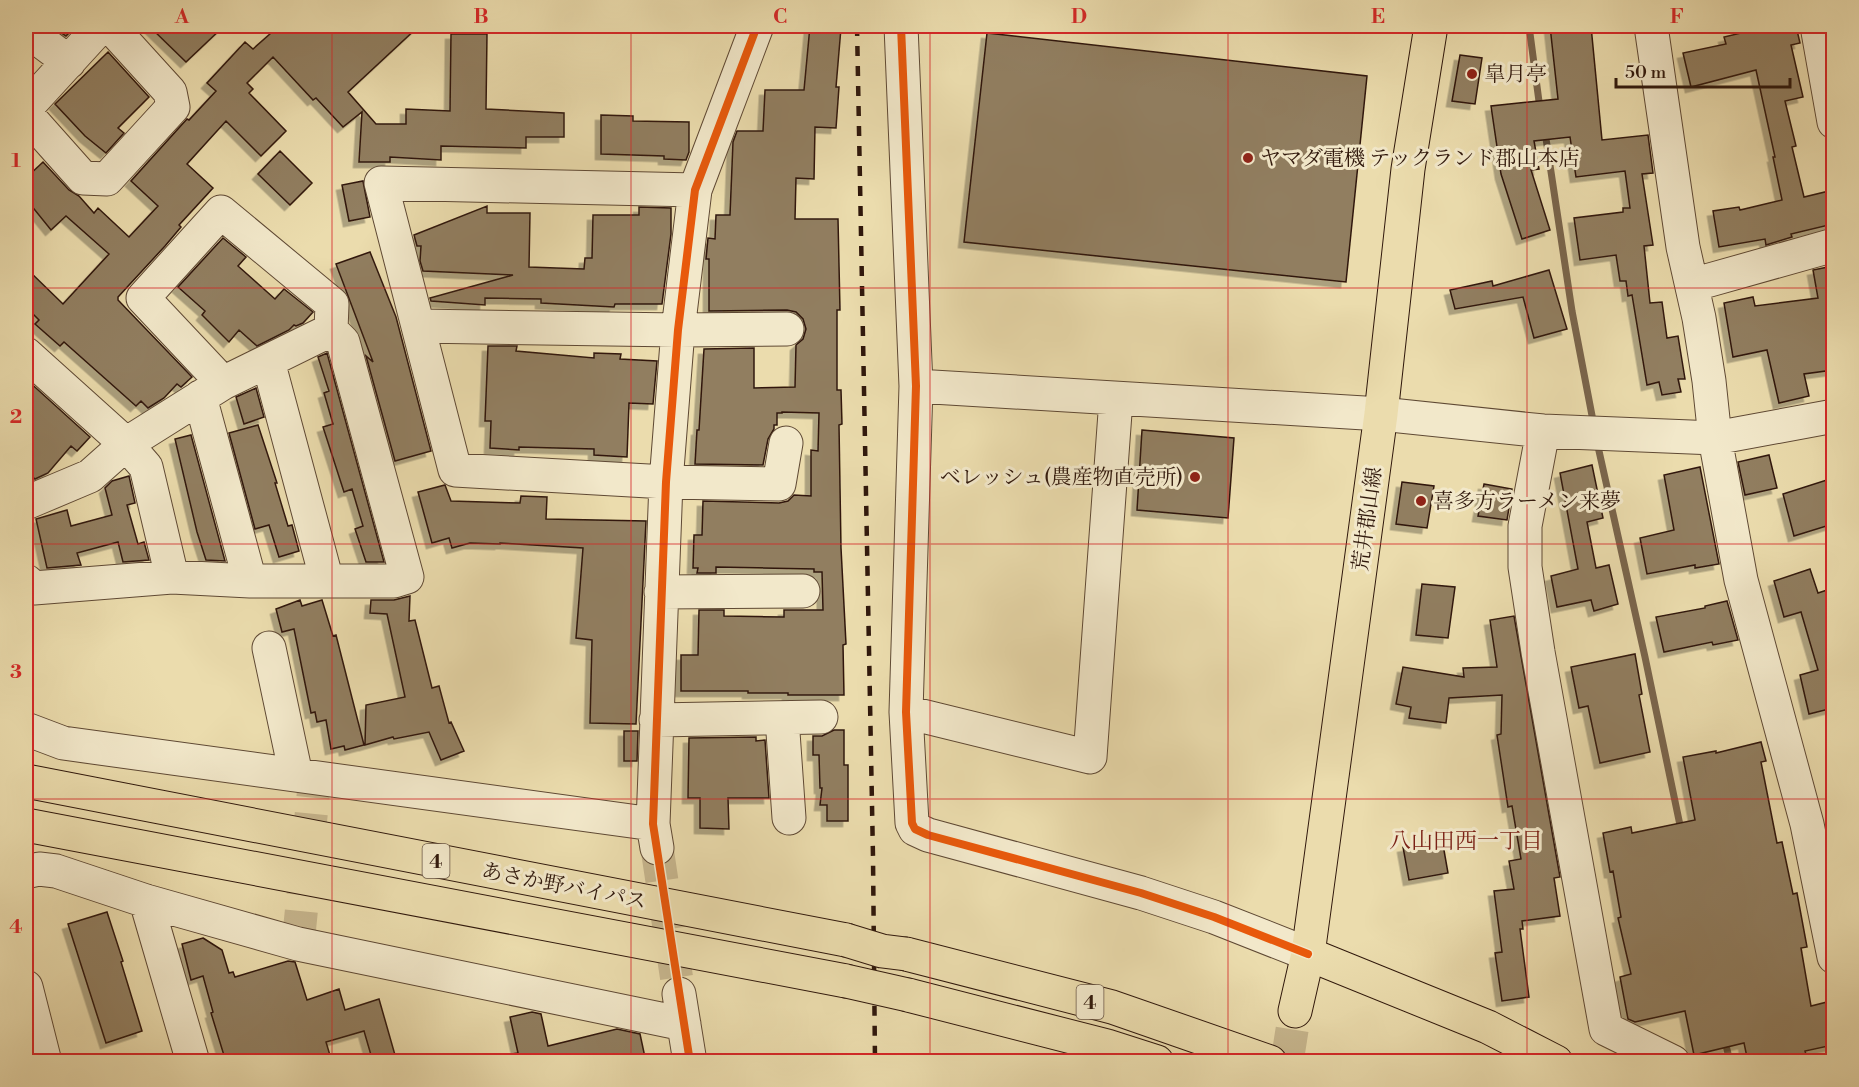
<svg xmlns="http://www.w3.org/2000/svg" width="1859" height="1087" font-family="'Libre Bodoni','Noto Serif JP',serif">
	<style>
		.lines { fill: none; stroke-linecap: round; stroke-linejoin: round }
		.stream { stroke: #7a654c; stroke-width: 7 }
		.building { fill: #917e60; stroke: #30180c; stroke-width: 1.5; filter: url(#shadow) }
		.minor-tunnel { stroke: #c6b58d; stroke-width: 33; stroke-dasharray: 33 16; stroke-linecap: butt }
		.major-tunnel { stroke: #c6b58d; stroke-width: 33; stroke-dasharray: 33 16; stroke-linecap: butt }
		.minor-casing { stroke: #5f4934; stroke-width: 35 }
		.major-casing { stroke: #30180c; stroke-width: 35 }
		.highway-casing { stroke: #30180c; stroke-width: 35 }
		.minor { stroke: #f2e8ca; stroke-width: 33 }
		.major { stroke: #ebdcad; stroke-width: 33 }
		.highway { stroke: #ebdcad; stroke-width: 33 }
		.rail { stroke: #30180c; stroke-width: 4.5; stroke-dasharray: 10 10; stroke-linecap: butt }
		.highway-bridge-casing { stroke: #30180c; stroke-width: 35; stroke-linecap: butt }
		.highway-bridge { stroke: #ebdcad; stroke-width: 33 }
		.cycleway-casing { stroke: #f2e8ca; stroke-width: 11 }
		.cycleway { stroke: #e8590c; stroke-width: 8 }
		.grid { fill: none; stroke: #d62828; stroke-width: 1.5; stroke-opacity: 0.55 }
		.poi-dot { fill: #8f2418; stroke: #f2e8ca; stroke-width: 2 }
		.labels { text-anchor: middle; stroke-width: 6; stroke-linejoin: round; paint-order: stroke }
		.shield { fill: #f2e8ca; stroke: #6a5645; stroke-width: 1.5 }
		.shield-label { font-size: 20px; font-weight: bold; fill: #30180c }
		.poi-label { font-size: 21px; fill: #30180c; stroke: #f2e8ca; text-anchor: start }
		.street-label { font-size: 21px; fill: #30180c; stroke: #f2e8ca }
		.neighbourhood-label { font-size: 22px; fill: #7a1f14; stroke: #f2e8ca }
		.neatline { fill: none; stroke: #d62828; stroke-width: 2 }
		.grid-label { font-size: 20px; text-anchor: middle; font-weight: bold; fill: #d62828 }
	</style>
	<defs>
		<filter id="shadow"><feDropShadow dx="-5.5" dy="5.5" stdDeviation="0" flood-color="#0004"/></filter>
	</defs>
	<rect width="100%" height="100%" fill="#ebdcad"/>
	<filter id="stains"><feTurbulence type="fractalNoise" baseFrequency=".00333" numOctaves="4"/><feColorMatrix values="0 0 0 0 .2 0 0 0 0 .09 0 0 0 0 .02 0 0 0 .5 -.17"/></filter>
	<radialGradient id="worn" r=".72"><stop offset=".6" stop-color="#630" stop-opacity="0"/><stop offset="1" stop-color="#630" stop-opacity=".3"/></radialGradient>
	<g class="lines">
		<!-- stream -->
		<path class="stream" d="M1529,26L1540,109
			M1545,132L1572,311L1594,426
			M1597,442L1645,657L1681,830
			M1725,1041L1730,1062"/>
	</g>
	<!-- building -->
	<path class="building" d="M51,26H76L66,36Z
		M149,26H224L186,62Z
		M279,26H419L348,92L376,124H406V109L450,111L451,34H487L486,109L564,113V137H526V148L441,146V160L390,157V162H359L362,112L343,127L316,98L313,100L273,57L247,83L253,89L249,93L286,131L261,156L226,121L187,164L213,188L179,225L181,227L165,246L118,297V300L192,377L181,387L177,384L164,398L148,408L141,401L136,406L64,342L60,346L35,324L39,320L26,307V268L63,304L109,254L66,216L51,230L26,199V178L43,162L69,190L79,196L94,213L98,208L129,237L158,206L131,181L187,119L189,120L216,91L207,83L245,42L253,49Z
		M810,26L841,28L836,87H839L836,128L815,127L814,179L796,178L795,219H838L840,310H837V390H841L842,424L839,425L841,548L846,644L843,645L844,695H788V693H748V691H681V655H698L699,610H724V616L784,617V610H823L822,572H814V569L716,567V573H697L698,568H693L694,535H702L703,501L779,503L788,501L794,495L811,496V450L818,451L819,413L782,412V413H777V425H774V429L768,439L763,465L695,464L697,430H699L704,349L754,348V388L795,387L796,345L803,339L806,329L803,319L796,312L787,310L709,311V259H706L708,238L715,239L716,215H730L733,142L737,131H763L765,90H804Z
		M1550,26H1591L1602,140L1648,135L1653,173L1642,174L1653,245L1644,246L1650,303L1662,302L1667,338L1678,336L1685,379H1678L1681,392L1662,395L1659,382L1647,385L1632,295L1628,296L1626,281H1620L1616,255L1580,260L1574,218L1623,212V208H1630L1625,171L1576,177L1570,137L1534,141L1539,169L1531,170L1550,230L1522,239L1501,174L1491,106L1558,99Z
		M1757,26H1796L1800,43L1791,45L1803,97L1785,101L1796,146L1792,147L1804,197L1829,191L1833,210V224L1791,234L1792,237L1766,245L1765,239L1719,247L1713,211L1739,207L1740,210L1782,200L1773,157H1775L1756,70L1691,87L1683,53L1726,44L1724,37L1758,29Z
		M987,33L1367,76L1346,282L964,242Z
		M108,52L149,97L118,128L124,133L106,153L85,136L55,104Z
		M1460,55L1482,58L1475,104L1452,101Z
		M601,115L633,116V121L689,122V152L686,160L664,159V156L601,154Z
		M280,151L312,183L290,205L258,174Z
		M363,181L370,217L349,221L342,185Z
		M487,206V213H530L529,267L584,269L585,258H592L593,215H639V207L671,208V234L662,304H615L614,307L541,303V299L485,298V305L431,301L430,298L513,275L423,271L420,261L421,246H417L414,235Z
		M223,238L246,257L238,266L275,299L284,289L313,312L303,323L296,326L294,325L289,330L257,346L239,330L229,342L202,315L205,311L178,287Z
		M370,252L396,317L431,451L395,461L366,356L373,362L336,264Z
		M1833,266V370L1804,374L1809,396L1779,403L1767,350L1733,357L1724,303L1753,297L1755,306L1818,298L1813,270Z
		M1549,270L1567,329L1534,338L1523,297L1455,309L1450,290L1492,281L1493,286Z
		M488,346H517L516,351L594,358V353L621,354L620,359L657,361L653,404L629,403L627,457L594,455V449L519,447V450L490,448L491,421H485Z
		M327,353L384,562H366L355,529L363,526L352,489L344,492L323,427L333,424L324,393L329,391L318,357Z
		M26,379L90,437L77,451L71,446L48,473L35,479L26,471Z
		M256,388L264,417L244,424L236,397Z
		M258,425L277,483H275L288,526L292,525L299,551L279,557L269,525L255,529L229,433Z
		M1142,430L1234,438L1228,518L1137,510Z
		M191,435L225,561L206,560L197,532L175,439Z
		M1769,455L1777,488L1745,495L1738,462Z
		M1592,465L1603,518L1587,522L1596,568L1609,565L1618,604L1594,611L1591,600L1557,607L1551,576L1578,569L1560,473Z
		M1700,467L1719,564L1695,568V565L1647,574L1640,538L1674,530L1664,475Z
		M129,476L135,503L127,505L138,544L144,542L149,560L123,562L118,542L77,553L81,565L47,568L36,519L67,510L71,526L112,515L105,488L112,481Z
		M1833,478V524L1794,536L1783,494Z
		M1402,482L1434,486L1427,528L1396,524Z
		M1484,484L1512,489L1507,520L1478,516Z
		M445,485L451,501L520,503L521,496L547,497L546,519L646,521L636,724L590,723L592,640L576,638L583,548L500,543V544L470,543L452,548L449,538L432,543L418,492Z
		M1810,569L1818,593L1833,588V708L1809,714L1800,675L1818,670L1801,612L1784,617L1774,581Z
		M1422,584L1455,587L1448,638L1416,635Z
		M410,596L409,621L415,620L432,688L439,686L449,723L451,722L464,751L441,760L429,732L394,739L393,737L365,745L366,705L405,697L387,614L370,613L371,600H394Z
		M300,600L302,606L322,600L333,636L336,635L364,745L345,750L344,746L331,749L326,720L317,722L315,712L311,713L294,629L282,632L276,609Z
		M1727,601L1738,640L1713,645L1712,642L1664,652L1656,617L1705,608V606Z
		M1514,616L1560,877L1554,878L1560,916L1522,921L1523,929H1520L1529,997L1502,1001L1495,953L1502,952L1494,891L1514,889L1509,861L1521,859L1512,806L1508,807L1497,735L1501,734L1502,695L1449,698L1446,723L1409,718L1411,707L1396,704L1403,667L1464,677L1463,668L1497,667L1490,620Z
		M1635,654L1642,694L1639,695L1650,752L1600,763L1588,706L1579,708L1571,667Z
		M834,730H844V765H848V821H827V805H820L822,788H820L819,755H813V736H822Z
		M624,731H638L637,761H624Z
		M756,737V741L765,740L769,798H728L729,829L700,828V798H688L689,738Z
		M1761,742L1766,761L1761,762L1777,843L1782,842L1793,894L1797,893L1807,947L1801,948L1811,1006L1831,1001L1833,1014V1045L1805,1051L1807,1058L1790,1062H1787L1786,1059L1770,1062H1748L1744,1043L1694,1055L1685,1011L1635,1022L1628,1019L1620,977L1631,974L1618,918L1621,917L1613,871L1610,872L1603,833L1631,827L1632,833L1695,820L1683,757L1716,751V753Z
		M1442,839L1448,873L1409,880L1403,847Z
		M107,912L123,961L121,962L142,1031L106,1043L68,924Z
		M203,938L222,950L229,973L233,972L235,977L288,961L295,962L307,1000L339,989L345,1010L379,999L397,1062H373L364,1031L326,1042L332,1062H226L211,1013L213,1012L203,976L191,980L182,944Z
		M532,1012L541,1014L548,1046L617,1029L640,1034L646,1062H512V1054L518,1053L510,1017Z"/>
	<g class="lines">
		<!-- minor-tunnel -->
		<path class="minor-tunnel" d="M657,848L679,994
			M298,944L315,777"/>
		<!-- major-tunnel -->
		<path class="major-tunnel" d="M1287,1062L1295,1011"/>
		<defs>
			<path id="minor" d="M901,26L916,386L906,712L912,823L915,829L928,835L1141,893L1214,917L1308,954
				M1651,26L1683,247L1699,318L1709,381L1715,438L1741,580L1807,824L1834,957
				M1817,26L1834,122
				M26,30L69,62
				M26,108L101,26
				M26,114L83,178L107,179L173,107L170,92L110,26
				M695,190L381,183L455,470L666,482L779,484L786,443
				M1692,285L1834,245
				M418,326L678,330L787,329
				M26,354L126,444L146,467L172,577
				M268,361L327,581
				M916,386L1381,414L1543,431L1715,438L1834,416
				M200,397L250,581
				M1543,431L1525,526V567L1538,652L1606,1029L1673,1062
				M26,503L90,476L126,444L223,383L331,330L332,304L221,212L143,298L223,383
				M26,581L34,588L172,577L250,581H394L407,577L343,342L331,330
				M661,592L803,591
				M269,648L296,775
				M906,712L1090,757L1116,399
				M782,718L789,818
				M656,720L821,717
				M26,729L63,743L653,824
				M657,848L653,824L666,482L678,330L695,190L757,26
				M26,872L39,869L56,871L146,901L298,944L684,1024
				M146,901L193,1062
				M26,987L45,1062
				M679,994L690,1062"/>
			<path id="major" d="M1295,1011L1308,954L1381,414L1408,169L1431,26"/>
			<path id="highway" d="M26,781L846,940
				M26,825L846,981
				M906,954L1112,1007L1270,1062
				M1308,954L1488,1027L1556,1062
				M908,995L1107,1046L1157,1062"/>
		</defs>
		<!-- minor casing -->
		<use href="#minor" class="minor-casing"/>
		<!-- major casing -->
		<use href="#major" class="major-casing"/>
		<!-- highway casing -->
		<use href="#highway" class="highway-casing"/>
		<!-- minor -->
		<use href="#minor" class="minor"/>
		<!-- major -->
		<use href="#major" class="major"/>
		<!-- highway -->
		<use href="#highway" class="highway"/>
		<!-- rail -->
		<path class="rail" d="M857,26L873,857L875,1062"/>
		<defs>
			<path id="highway-bridge" d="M846,940L882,951L906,954
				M846,981L908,995"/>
		</defs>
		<!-- highway-bridge casing -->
		<use href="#highway-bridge" class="highway-bridge-casing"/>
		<!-- highway-bridge -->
		<use href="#highway-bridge" class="highway-bridge"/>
		<defs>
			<path id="cycleway" d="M901,26L916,386L906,712L912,823L915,829L928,835L1141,893L1214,917L1308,954
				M690,1062L653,824L666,482L678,330L695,190L757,26"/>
		</defs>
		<!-- cycleway casing -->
		<use href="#cycleway" class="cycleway-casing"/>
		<!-- cycleway -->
		<use href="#cycleway" class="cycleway"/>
	</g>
	<!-- grid -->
	<path class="grid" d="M332,26V1062M631,26V1062M930,26V1062M1228,26V1062M1527,26V1062M26,288H1834M26,544H1834M26,799H1834"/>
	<!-- markers -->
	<g class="poi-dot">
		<circle cx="1472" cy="74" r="6"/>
		<circle cx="1248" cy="158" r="6"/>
		<circle cx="1195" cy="477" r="6"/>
		<circle cx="1421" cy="501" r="6"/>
	</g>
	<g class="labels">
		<!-- shield labels -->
		<g class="shield">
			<rect x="422.5" y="844" width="27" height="34" rx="4.5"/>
			<rect x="1076.5" y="985" width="27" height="34" rx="4.5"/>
		</g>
		<g class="shield-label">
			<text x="436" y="868">4</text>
			<text x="1090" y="1009">4</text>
		</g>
		<!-- poi labels -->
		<g class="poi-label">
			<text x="1484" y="81">皐月亭</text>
			<text x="1260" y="165">ヤマダ電機 テックランド郡山本店</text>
			<text x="1183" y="484" text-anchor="end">ベレッシュ(農産物直売所)</text>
			<text x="1433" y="508">喜多方ラーメン来夢</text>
		</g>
		<!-- street labels -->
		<g class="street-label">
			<text transform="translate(1367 519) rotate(-82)" y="7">荒井郡山線</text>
			<text transform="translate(564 886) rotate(11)" y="7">あさか野バイパス</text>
		</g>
		<!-- neighbourhood labels -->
		<g class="neighbourhood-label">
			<text x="1466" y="848">八山田西一丁目</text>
		</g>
	</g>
	<!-- margin -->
	<rect width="1859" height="1087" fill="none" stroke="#ebdcad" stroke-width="66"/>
	<!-- scale -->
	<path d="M1616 78v9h174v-9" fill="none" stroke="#30180c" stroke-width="3"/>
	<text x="1625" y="78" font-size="18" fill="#30180c" stroke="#f2e8ca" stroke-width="4.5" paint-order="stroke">50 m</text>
	<rect x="33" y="33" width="1793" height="1021" class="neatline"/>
	<g class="grid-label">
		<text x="182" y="23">A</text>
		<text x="481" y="23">B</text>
		<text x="780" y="23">C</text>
		<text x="1079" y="23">D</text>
		<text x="1378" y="23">E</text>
		<text x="1677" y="23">F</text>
		<text x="16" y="167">1</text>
		<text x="16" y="423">2</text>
		<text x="16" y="678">3</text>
		<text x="16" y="933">4</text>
	</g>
	<rect width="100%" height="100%" filter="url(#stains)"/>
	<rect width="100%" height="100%" fill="url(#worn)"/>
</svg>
